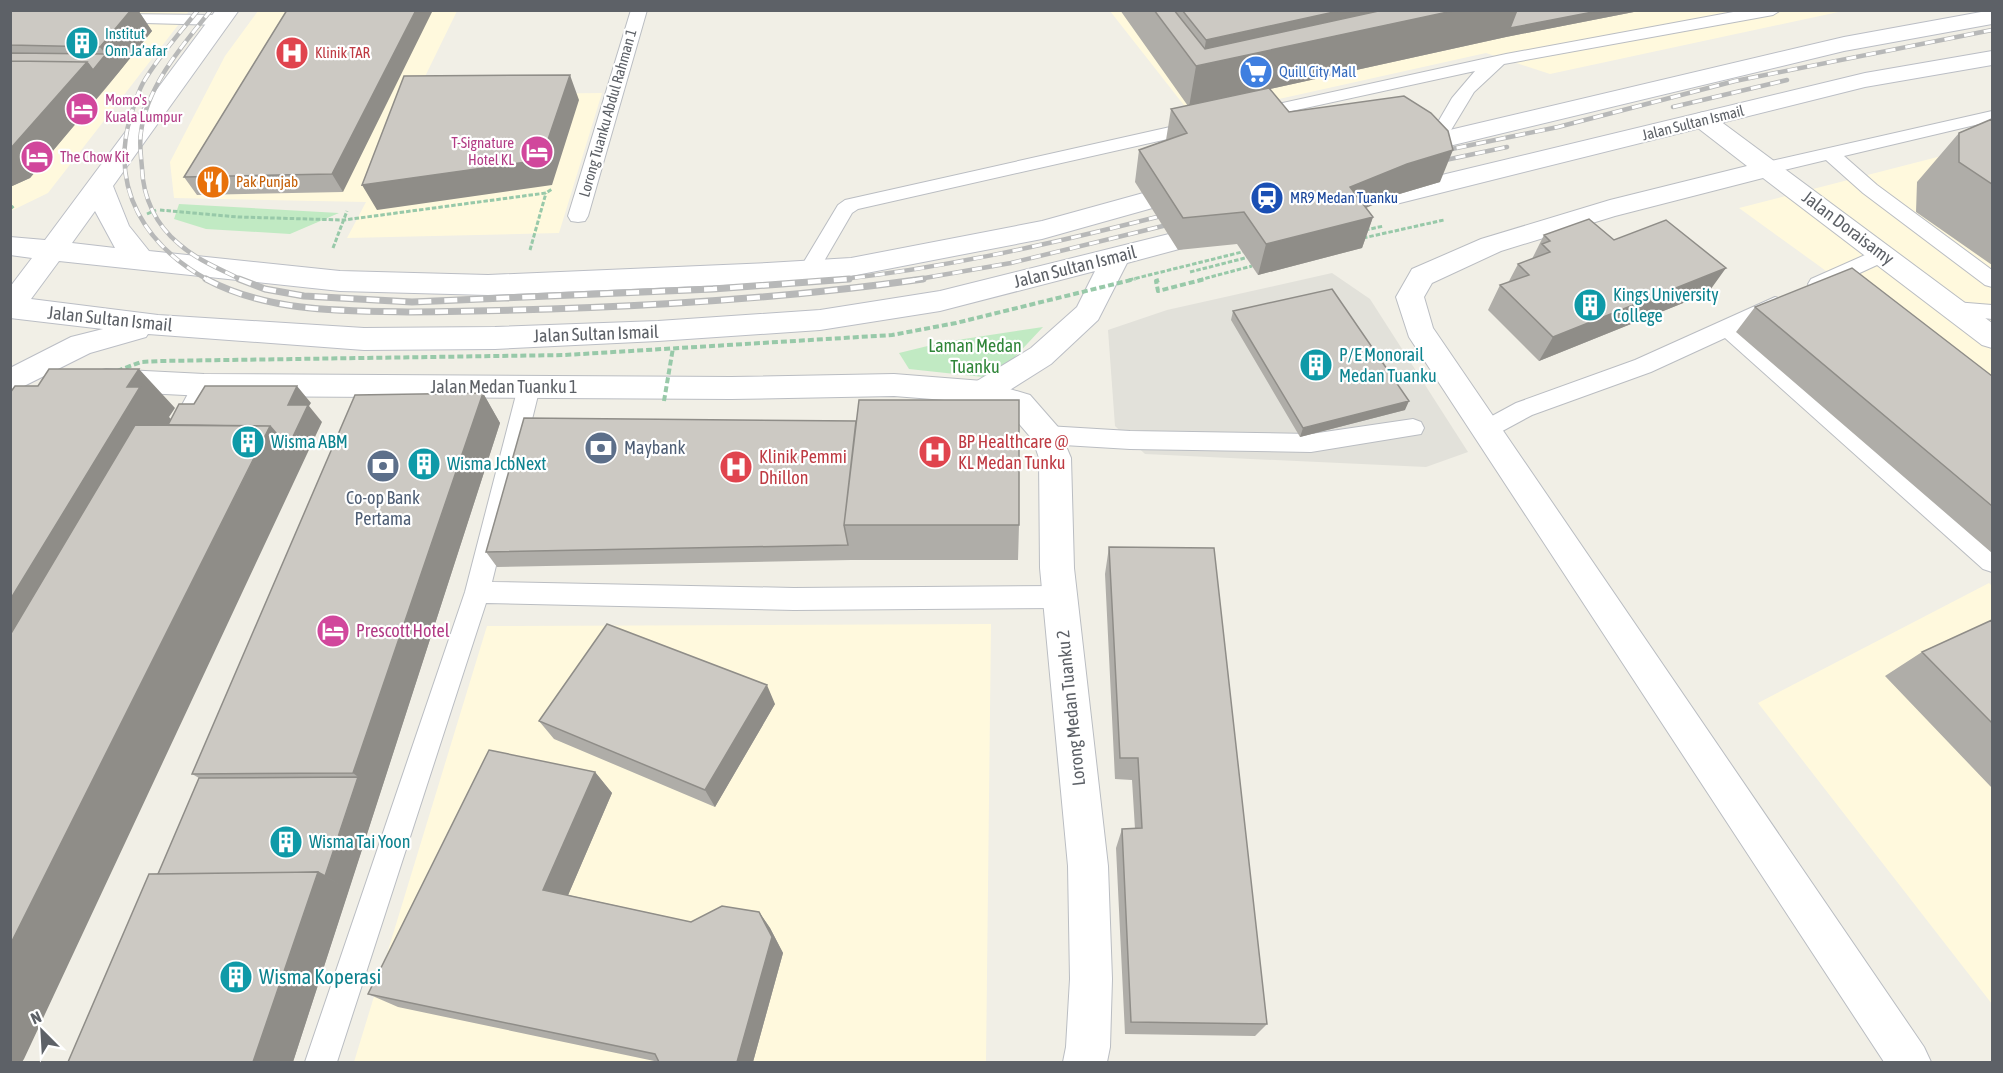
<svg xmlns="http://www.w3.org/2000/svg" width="2003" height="1073" font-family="'Asap Condensed',sans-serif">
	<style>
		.commercial { fill: #fff9dd }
		.industrial { fill: #e2e1da }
		.green { fill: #c1eac3 }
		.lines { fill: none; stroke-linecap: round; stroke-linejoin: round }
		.service-casing { stroke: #babdc2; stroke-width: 2 }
		.minor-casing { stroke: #babdc2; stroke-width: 2 }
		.secondary-casing { stroke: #bbbec5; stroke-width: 2 }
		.path-far1 { stroke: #98c9a9; stroke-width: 3; stroke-dasharray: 4.5 2; stroke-linecap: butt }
		.path { stroke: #98c9a9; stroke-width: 4; stroke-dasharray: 6 3; stroke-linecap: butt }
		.service { fill: #fff; fill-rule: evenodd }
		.minor { fill: #fff; fill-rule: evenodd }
		.secondary { fill: #fff; fill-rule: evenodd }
		.rail-far1-casing { stroke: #b7b8b8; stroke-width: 4.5 }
		.rail-casing { stroke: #b7b8b8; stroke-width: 7 }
		.rail-far1 { stroke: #fff; stroke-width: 3; stroke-dasharray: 10; stroke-linecap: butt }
		.rail { stroke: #fff; stroke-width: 4.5; stroke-dasharray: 13; stroke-linecap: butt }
		.path-bridge-far1 { stroke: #98c9a9; stroke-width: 3; stroke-dasharray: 4.5 2; stroke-linecap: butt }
		.path-bridge { stroke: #98c9a9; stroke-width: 4; stroke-dasharray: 6 3; stroke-linecap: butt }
		.wall { fill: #afada8 }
		.shaded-wall { fill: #8f8d88 }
		.building { fill: #ccc9c3; stroke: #8f8d88; stroke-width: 1.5 }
		.labels { text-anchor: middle; stroke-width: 4.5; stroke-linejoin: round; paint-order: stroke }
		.far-culture-label { font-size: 15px; fill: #0d838f; stroke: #fff; text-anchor: start }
		.far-health-label { font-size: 15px; fill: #be3a42; stroke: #fff; text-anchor: start }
		.far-shop-label { font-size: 15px; fill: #366cbe; stroke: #fff; text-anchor: start }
		.far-hotel-label { font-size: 15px; fill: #b23c85; stroke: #fff; text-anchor: start }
		.far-street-label { font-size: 15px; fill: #5d6167; stroke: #fff }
		.far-food-label { font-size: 15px; fill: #c56008; stroke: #fff; text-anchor: start }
		.far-transit-label { font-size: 15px; fill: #164399; stroke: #fff; text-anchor: start }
		.street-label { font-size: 18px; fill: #5d6167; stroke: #fff }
		.culture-label { font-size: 18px; fill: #0d838f; stroke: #fff; text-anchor: start }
		.park-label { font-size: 18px; fill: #2f8538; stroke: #fff }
		.health-label { font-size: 18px; fill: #be3a42; stroke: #fff; text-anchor: start }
		.service-label { font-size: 18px; fill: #4e5e75; stroke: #fff; text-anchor: start }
		.hotel-label { font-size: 18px; fill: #b23c85; stroke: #fff; text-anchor: start }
		.near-culture-label { font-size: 21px; fill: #0d838f; stroke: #fff; text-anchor: start }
	</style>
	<rect width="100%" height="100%" fill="#f1efe6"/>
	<!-- commercial -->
	<path class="commercial" d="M10,11H189L48,193L11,211Z
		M258,11H457L416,95L602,93L559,233L347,238L366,202L174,198L170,162L225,56Z
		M1110,11H1843L1550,74L1486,53L1194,118Z
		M1992,143V391L1739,208Z
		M1989,583L1992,586V1004L1758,703Z
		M991,624L986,1062H354L487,626Z"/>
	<!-- industrial -->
	<path class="industrial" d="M1332,273L1370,299L1468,452L1426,467L1145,454L1115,426L1108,330L1167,310Z"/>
	<!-- green -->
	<path class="green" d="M179,204L339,213L290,234L206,229L174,219Z
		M1043,327L1013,359L983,377L909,369L899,353L944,342Z"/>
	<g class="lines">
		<defs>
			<path id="service" d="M631,10H647L588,216L585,221L578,222L571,221L568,216Z
				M1744,10H1781L1773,15L1504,64L1474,92L1442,145H1430L1427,141L1452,98L1475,71L1255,119L1249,118L1246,114L1249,110L1255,109L1506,54Z
				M112,14L221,15L229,20L221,25L106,22L104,19L106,16Z
				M1992,111V121L1844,156L1877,185L1992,270V287L1985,285L1863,193L1826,160L1767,174L1760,172L1758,168L1760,164L1767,162Z
				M1197,121L1203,123L1206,127L1203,131L858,209L852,213L816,275L809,277L802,275L799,270L838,205L845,200Z
				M1883,247L1890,249L1893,254L1890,259L1825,289L1818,291L1811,289L1808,284L1811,279Z
				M1775,297L1782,299L1785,304L1782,309L1742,329L1992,548V572L1983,569L1725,338L1651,372L1532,415L1495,435L1487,438L1479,435L1476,429L1479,423L1516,403L1635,360Z
				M1955,302L1992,305V319L1948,314L1945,309L1948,304Z
				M204,377L212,379L215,385L186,439L178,442L170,439L167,433L170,427L196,379Z
				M529,379L537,381L540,387L492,582L794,588L1060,586L1069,589L1072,597L1069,605L1060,608L794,610L486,603L337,1062H305L465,592L518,387L521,381Z
				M1413,419L1421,422L1424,428L1421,434L1311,452L1130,449L1047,444L1039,441L1036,435L1039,429L1047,426L1130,431L1311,434Z"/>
			<path id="minor" d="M1703,112L1712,115L1992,323V348L1982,345L1763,178L1615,216L1501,251L1432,283L1424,297L1433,328L1924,1047L1931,1062H1884L1409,337L1396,297L1412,269L1481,239L1610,200L1747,166L1694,125L1691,120L1694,115Z
				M106,369L204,374L731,377L894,374L983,381L1030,395L1058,427L1071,458L1074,568L1108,866L1112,979L1110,1047L1107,1062H1063L1066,1047L1070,979L1068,866L1040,568L1039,458L1033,440L1008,411L983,403L894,396L731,399L204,396L106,391L95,388L91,380L95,372Z"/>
			<path id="secondary" d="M216,10H239L113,186L129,226L149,251L340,271L488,275L767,263L851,258L1042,221L1147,192L1156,195L1160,201L1156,207L1042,239L851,276L767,283L488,295L340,291L59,261L31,299L158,315L364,328L495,327L658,321L820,310L940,291L1173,233L1183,236L1186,242L1183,248L1127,263L1098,320L1051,364L994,400L983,403L972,400L968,392L972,384L1031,348L1077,307L1095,271L940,311L820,330L658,341L495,349L364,350L148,334L146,337L90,353L10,393V368L71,337L103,329L10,318V287L32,258L10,255V237L45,240ZM95,211L115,248L72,243Z
				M1992,10V24L1844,51L1420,153L1411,151L1407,145L1411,139L1420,137L1844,37Z
				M1992,51V65L1865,87L1396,204L1387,201L1383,195L1387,189L1396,186L1865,73Z"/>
		</defs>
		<!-- service casing -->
		<use href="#service" class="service-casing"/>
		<!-- minor casing -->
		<use href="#minor" class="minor-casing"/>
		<!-- secondary casing -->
		<use href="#secondary" class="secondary-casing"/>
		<!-- path-far1 -->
		<path class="path-far1" d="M10,209L15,205
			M160,210L238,217L344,220L546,193L552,189
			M147,214L156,210
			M1365,230L1384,226
			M1363,238L1444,220
			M333,248L347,211
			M530,250L546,193
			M1190,272L1249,257
			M1199,280L1252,266"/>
		<!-- path -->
		<path class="path" d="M1159,280L1156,281L1158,291L1205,279"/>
		<!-- service -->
		<use href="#service" class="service"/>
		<!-- minor -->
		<use href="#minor" class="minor"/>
		<!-- secondary -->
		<use href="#secondary" class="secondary"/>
		<defs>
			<path id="rail-far1" d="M198,10C179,34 158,57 143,83C137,94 134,106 130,118C110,190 146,246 208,280
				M211,10C183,45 147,85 141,132C139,144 141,156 142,168C143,198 156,225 179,244C197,260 220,269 242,280
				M1673,107L1787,80
				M1437,152L1558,127L1735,81L1992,30
				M1436,162L1507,147
				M835,280C945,268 1050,244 1157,217
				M913,280L1011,263L1163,226"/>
			<path id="rail" d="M206,279C267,312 342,311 410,312C579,310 755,303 923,279
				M239,279L265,289L304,296L412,302L713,289L849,279"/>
		</defs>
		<!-- rail-far1 casing -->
		<use href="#rail-far1" class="rail-far1-casing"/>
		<!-- rail casing -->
		<use href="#rail" class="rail-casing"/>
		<!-- rail-far1 -->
		<use href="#rail-far1" class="rail-far1"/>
		<!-- rail -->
		<use href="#rail" class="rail"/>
		<!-- path-bridge-far1 -->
		<path class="path-bridge-far1" d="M1129,280L1246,251"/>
		<!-- path-bridge -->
		<path class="path-bridge" d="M117,371L141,362L160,361L565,355L892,335L956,323L1135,279
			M664,401L673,348"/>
	</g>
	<!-- wall -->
	<path class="wall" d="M10,10H138L152,31L106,88L30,178L10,187Z
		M287,10L343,192L197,195L184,177Z
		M1120,10H1644L1506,37L1270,89L1289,112L1440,182L1396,195L1366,208L1373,217L1362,248L1258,275L1237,244L1178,250L1135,182L1139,150L1166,140L1171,109L1188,106Z
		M1992,119V265L1916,212L1917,182L1959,133Z
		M1544,235L1614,240L1708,293L1539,361L1488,310L1500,285L1508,283L1518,264L1532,259Z
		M1755,307L1992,376V553L1736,332Z
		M1233,311L1405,410L1300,437L1231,320Z
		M483,393L500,423L293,1062L158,874L199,778L192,774Z
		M524,418L1019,525L1018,560H851L497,567L486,552Z
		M1109,547L1267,1024L1255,1036L1125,1034L1116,848L1122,829H1135L1132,780L1115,779L1105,574Z
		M1992,620V788L1885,676L1922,652Z
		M775,704L715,807L554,739L539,721Z
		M595,772L612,793L568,895L691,922L759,912L770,928L783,953L753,1062H659L398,1007L368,994Z"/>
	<!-- shaded-wall -->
	<path class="shaded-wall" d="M131,10H138L152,31L119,72L100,47Z
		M416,10H433L343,192L332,174Z
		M1343,10H1644L1506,37L1189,107L1196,66L1202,65L1206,40Z
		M106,54L119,72L30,178L10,187V149L87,62Z
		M570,75L579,100L552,185L377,210L362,185Z
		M1453,150L1440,182L1396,195L1339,219L1350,187L1407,164Z
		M1373,217L1362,248L1258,275L1266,244Z
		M1726,268L1708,293L1539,361L1553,337Z
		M139,369L175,408L169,417L177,425L10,717V600L127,387Z
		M297,386L311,403L309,406L322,422L24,1059L10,1056V945L270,426L288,405Z
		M483,393L500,423L349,890L325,876L358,777L353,773Z
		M1409,401L1405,410L1300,437L1303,428Z
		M767,685L775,704L715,807L705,790Z
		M595,772L612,793L563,907L543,890Z
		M318,872L349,890L293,1062H253Z
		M759,912L770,928L783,953L753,1062H737Z
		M10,1056L24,1059L22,1062H10Z"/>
	<!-- building -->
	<path class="building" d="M10,10H131L100,47L10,45Z
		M287,10H416L332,174L184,177Z
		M1154,10H1174L1205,49L1383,10H1457L1196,66Z
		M1182,10H1343L1206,40Z
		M1517,10H1603L1510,28Z
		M10,53L106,54L93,70L87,62L10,61Z
		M10,61L87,62L10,149Z
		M570,75L541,160L362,185L404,76Z
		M1269,88L1289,112L1404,96L1431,113L1448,131L1453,150L1407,164L1350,187L1373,217L1266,244L1244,212L1183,218L1139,150L1187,133L1171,109Z
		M1992,119V184L1959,162V133Z
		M1589,219L1614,240L1666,220L1726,268L1553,337L1500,285L1529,275L1518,264L1550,252L1542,244L1550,241L1544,235Z
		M1852,268L1992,376V506L1755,307Z
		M1332,289L1409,401L1303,428L1233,311Z
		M49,369H139L127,387H140L10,600V393L15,386H38Z
		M205,386H297L288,405H308L288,447L270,426L168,425L179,404H194Z
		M483,393L353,773L192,774L355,395Z
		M859,400H1019V525H844Z
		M524,418L856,421L844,525L848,545L486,552Z
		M135,425L270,426L10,945V635Z
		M1109,547L1214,548L1267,1024L1131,1022L1122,829L1142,828L1138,758H1120Z
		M1992,620V723L1922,652Z
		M607,624L767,685L705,790L539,721Z
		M489,750L595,772L543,890L691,922L722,906L759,912L772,937L737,1062H659L655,1054L368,994Z
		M358,777L325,876L318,872L158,874L199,778Z
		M318,872L253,1062H68L149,874Z"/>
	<!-- icons -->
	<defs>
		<symbol id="building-disc" viewBox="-11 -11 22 22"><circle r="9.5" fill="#0f9aa8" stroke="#fff"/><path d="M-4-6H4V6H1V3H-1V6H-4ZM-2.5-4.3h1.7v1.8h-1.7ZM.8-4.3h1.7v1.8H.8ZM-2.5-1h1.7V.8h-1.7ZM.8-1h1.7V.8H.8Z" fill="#fff"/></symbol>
		<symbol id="hospital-disc" viewBox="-11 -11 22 22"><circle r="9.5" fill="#e0444e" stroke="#fff"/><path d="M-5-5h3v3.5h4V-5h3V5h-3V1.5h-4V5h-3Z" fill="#fff"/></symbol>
		<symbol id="supermarket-disc" viewBox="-11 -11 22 22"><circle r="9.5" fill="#3f7fe0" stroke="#fff"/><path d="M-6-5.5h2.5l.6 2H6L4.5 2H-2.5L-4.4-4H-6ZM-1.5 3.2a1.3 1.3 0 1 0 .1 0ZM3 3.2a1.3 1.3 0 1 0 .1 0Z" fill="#fff"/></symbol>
		<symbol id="hotel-disc" viewBox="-11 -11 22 22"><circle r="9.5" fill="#d1479c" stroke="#fff"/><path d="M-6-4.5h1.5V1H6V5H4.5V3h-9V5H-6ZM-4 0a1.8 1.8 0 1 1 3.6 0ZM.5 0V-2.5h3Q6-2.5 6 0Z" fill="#fff"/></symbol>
		<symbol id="restaurant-disc" viewBox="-11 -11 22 22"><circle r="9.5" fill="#e8710a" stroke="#fff"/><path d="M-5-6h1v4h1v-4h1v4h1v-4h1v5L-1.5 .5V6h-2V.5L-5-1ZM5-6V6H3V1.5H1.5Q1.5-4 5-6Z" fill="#fff"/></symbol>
		<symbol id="station-disc" viewBox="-11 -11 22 22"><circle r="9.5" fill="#1a4fb4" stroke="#fff"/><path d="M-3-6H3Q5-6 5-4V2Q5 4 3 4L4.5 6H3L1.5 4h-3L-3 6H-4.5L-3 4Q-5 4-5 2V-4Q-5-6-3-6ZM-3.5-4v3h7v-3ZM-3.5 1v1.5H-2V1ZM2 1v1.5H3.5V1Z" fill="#fff"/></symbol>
		<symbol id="bank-disc" viewBox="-11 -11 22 22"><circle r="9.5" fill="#5c6f8a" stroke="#fff"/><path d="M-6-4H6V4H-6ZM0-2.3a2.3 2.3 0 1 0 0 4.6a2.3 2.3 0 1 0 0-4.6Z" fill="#fff"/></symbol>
	</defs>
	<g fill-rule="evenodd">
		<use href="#building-disc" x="63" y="24" width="38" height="38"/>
		<use href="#hospital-disc" x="273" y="34" width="38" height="38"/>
		<use href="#supermarket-disc" x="1237" y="53" width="38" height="38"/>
		<use href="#hotel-disc" x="63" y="90" width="38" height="38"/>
		<use href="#hotel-disc" x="518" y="133" width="38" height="38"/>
		<use href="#hotel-disc" x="18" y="138" width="38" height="38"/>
		<use href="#restaurant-disc" x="194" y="163" width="38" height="38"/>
		<use href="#station-disc" x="1248" y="179" width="38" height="38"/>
		<use href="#building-disc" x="1571" y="286" width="38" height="38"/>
		<use href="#building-disc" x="1297" y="346" width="38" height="38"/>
		<use href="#building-disc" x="229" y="423" width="38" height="38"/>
		<use href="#bank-disc" x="582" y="429" width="38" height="38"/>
		<use href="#hospital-disc" x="916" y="433" width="38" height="38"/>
		<use href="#building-disc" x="405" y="445" width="38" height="38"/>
		<use href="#bank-disc" x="364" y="447" width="38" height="38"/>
		<use href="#hospital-disc" x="717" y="448" width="38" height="38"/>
		<use href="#hotel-disc" x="314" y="612" width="38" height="38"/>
		<use href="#building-disc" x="267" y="823" width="38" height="38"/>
		<use href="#building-disc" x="217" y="958" width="38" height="38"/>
	</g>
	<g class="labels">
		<!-- far-culture labels -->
		<g class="far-culture-label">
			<text x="105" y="39">Institut<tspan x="105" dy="17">Onn Ja’afar</tspan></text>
		</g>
		<!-- far-health labels -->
		<g class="far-health-label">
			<text x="315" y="58">Klinik TAR</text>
		</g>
		<!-- far-shop labels -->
		<g class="far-shop-label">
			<text x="1279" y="77">Quill City Mall</text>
		</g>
		<!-- far-hotel labels -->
		<g class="far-hotel-label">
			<text x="105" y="105">Momo's<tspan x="105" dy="17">Kuala Lumpur</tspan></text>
			<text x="514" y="148" text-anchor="end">T-Signature<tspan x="514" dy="17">Hotel KL</tspan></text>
			<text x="60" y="162">The Chow Kit</text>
		</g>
		<!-- far-street labels -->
		<g class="far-street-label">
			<text transform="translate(608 113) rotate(-74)" y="5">Lorong Tuanku Abdul Rahman 1</text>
			<text transform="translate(1693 123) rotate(-14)" y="5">Jalan Sultan Ismail</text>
		</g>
		<!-- far-food labels -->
		<g class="far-food-label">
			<text x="236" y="187">Pak Punjab</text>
		</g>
		<!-- far-transit labels -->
		<g class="far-transit-label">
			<text x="1290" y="203">MR9 Medan Tuanku</text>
		</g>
		<!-- street labels -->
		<g class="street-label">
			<text transform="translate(1848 228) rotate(37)" y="6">Jalan Doraisamy</text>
			<text transform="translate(1075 267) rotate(-14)" y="6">Jalan Sultan Ismail</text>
			<text transform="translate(110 319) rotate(6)" y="6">Jalan Sultan Ismail</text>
			<text transform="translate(596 334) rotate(-2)" y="6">Jalan Sultan Ismail</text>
			<text x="504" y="393">Jalan Medan Tuanku 1</text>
			<text transform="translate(1071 708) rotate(-96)" y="6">Lorong Medan Tuanku 2</text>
		</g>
		<!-- culture labels -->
		<g class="culture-label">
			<text x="1613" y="301">Kings University<tspan x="1613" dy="21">College</tspan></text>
			<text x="1339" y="361">P/E Monorail<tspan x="1339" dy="21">Medan Tuanku</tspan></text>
			<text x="271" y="448">Wisma ABM</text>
			<text x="447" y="470">Wisma JcbNext</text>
			<text x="309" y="848">Wisma Tai Yoon</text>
		</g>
		<!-- park labels -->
		<g class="park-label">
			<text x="975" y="352">Laman Medan<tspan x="975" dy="21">Tuanku</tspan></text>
		</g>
		<!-- health labels -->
		<g class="health-label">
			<text x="958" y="448">BP Healthcare @<tspan x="958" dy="21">KL Medan Tunku</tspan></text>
			<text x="759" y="463">Klinik Pemmi<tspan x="759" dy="21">Dhillon</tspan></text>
		</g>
		<!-- service labels -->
		<g class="service-label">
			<text x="624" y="454">Maybank</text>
			<text x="383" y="504" text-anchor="middle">Co-op Bank<tspan x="383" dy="21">Pertama</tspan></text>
		</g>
		<!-- hotel labels -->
		<g class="hotel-label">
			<text x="356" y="637">Prescott Hotel</text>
		</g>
		<!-- near-culture labels -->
		<g class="near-culture-label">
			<text x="259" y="984">Wisma Koperasi</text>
		</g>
	</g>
	<!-- border -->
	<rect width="2003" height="1073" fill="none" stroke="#5d6167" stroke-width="24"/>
	<!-- north arrow -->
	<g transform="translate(42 1031) rotate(336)" stroke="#ffffff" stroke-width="4.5" paint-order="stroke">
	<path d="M0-4.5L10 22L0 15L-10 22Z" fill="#5d6167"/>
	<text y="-9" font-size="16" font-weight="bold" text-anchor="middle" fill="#5d6167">N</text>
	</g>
</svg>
